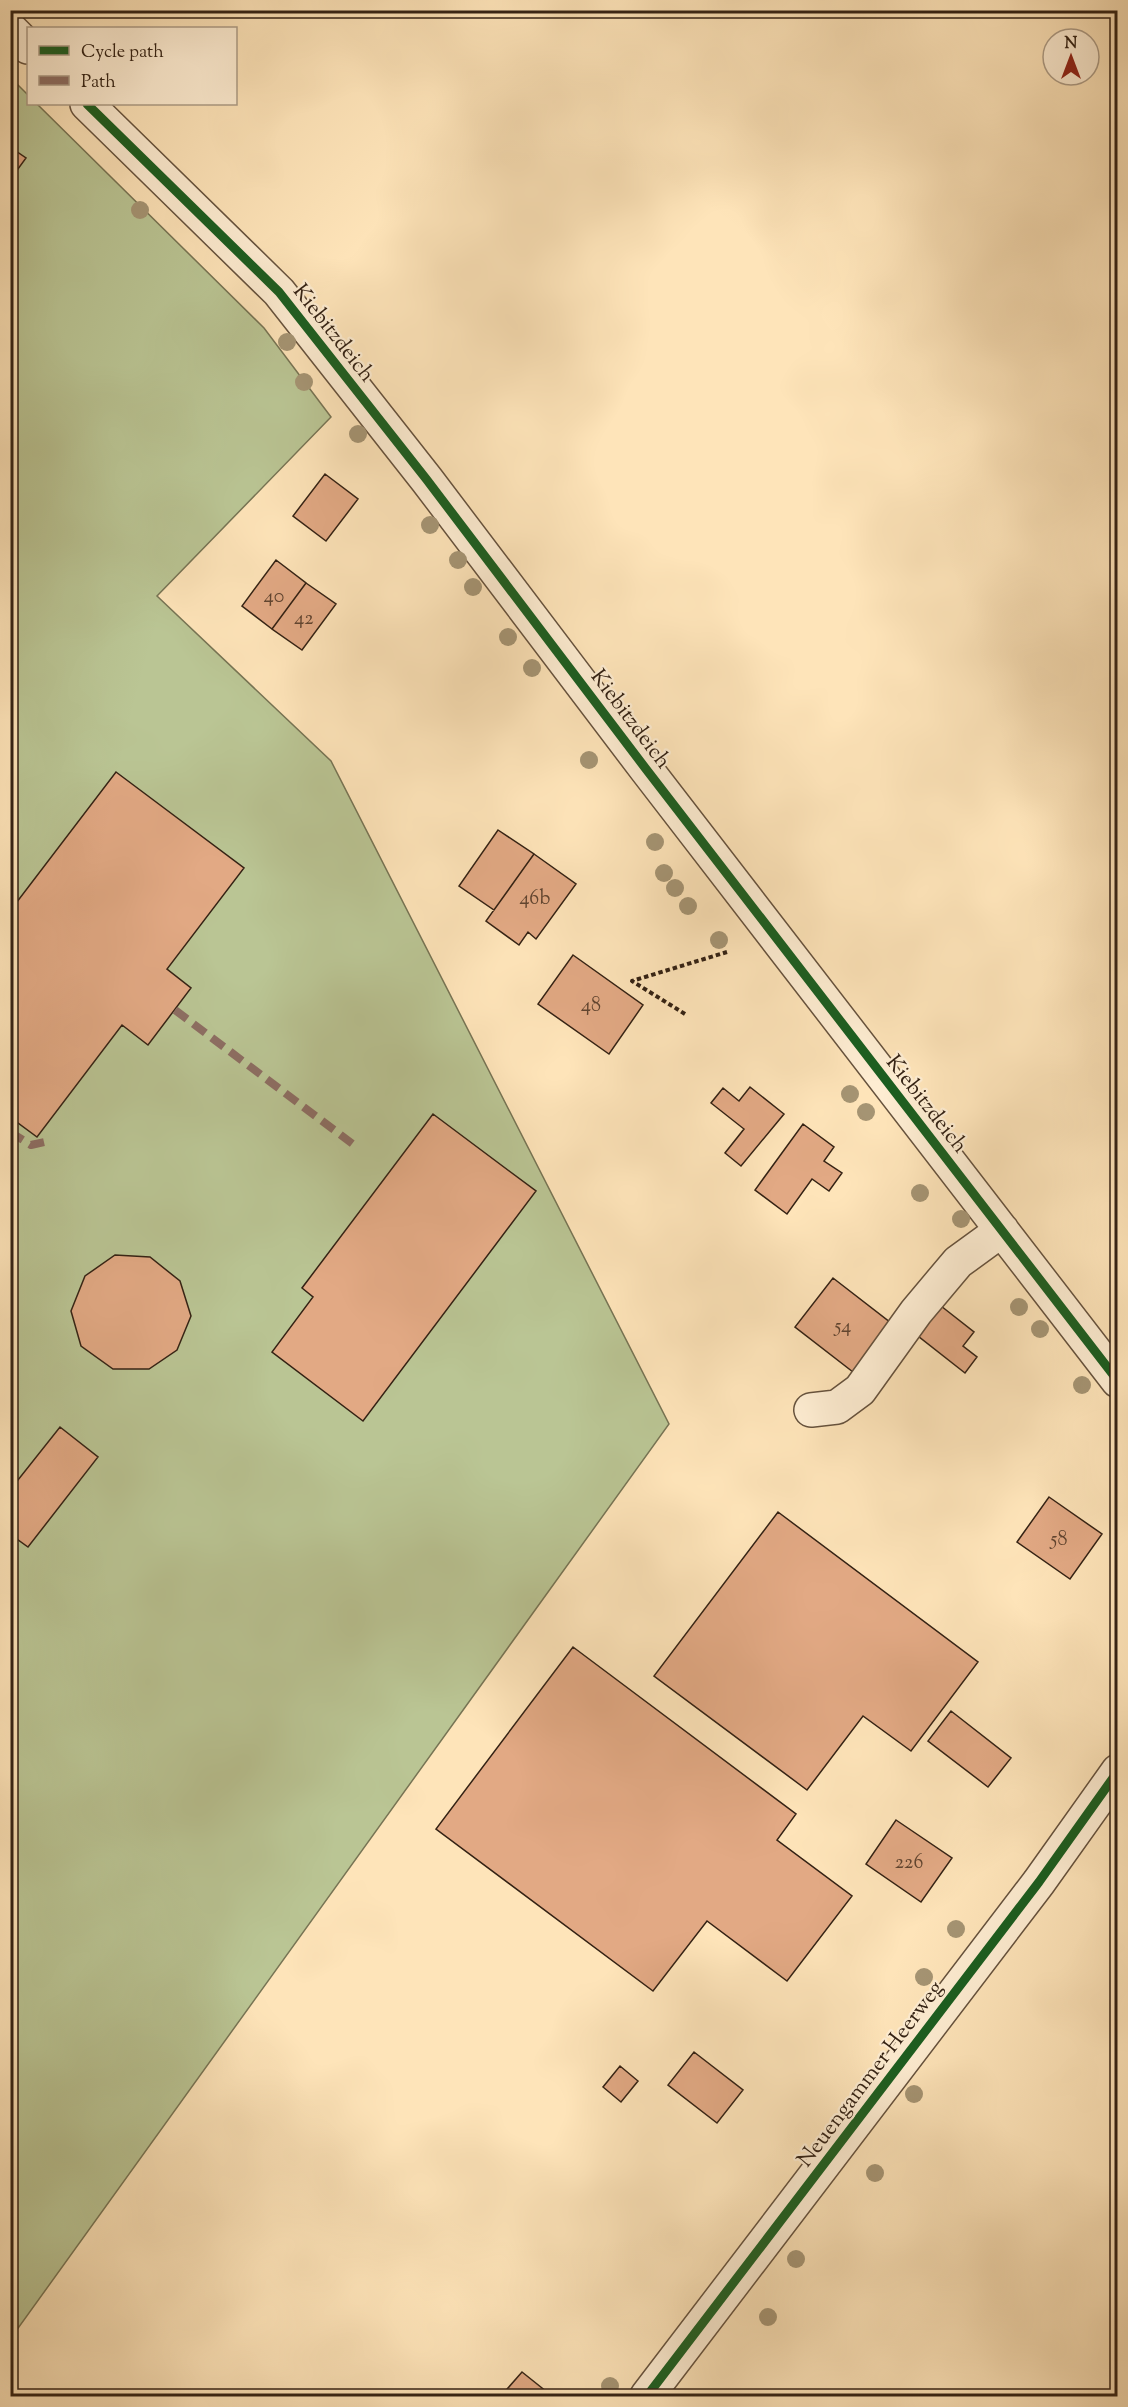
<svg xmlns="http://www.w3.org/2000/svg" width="1128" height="2407" font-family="'Sorts Mill Goudy',serif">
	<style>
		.green { fill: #bac594; stroke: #777454; stroke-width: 1.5 }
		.building { fill: #e2a984; stroke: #342214; stroke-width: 1.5 }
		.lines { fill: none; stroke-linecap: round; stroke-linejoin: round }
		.minor-casing { stroke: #66523d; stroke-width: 36 }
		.path { stroke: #342214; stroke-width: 4; stroke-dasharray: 4.5 3; stroke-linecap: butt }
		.minor { stroke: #feedd2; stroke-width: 33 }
		.quiet { stroke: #8d6e63; stroke-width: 8; stroke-dasharray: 15 8; stroke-linecap: butt }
		.cycleway-casing { stroke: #feedd2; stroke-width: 13 }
		.cycleway { stroke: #1b5e20; stroke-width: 9 }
		.tree { fill: #a59473 }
		.labels { text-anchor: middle; stroke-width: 4.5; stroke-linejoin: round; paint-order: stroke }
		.number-label { font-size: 20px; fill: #604430 }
		.street-label { font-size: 22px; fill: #342214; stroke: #feedd2 }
	</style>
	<rect width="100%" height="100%" fill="#fee4b9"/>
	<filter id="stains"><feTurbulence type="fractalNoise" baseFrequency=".00333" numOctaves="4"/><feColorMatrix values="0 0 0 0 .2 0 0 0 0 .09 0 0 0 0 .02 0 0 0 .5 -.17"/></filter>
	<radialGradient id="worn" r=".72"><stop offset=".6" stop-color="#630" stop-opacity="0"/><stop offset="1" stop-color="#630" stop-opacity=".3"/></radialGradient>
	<!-- green -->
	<path class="green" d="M10,77L28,95V104H37L264,328L331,417L157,596L331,761L669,1424L11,2338Z"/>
	<!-- building -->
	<path class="building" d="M10,147L26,158L10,180Z
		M325,474L358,499L326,541L293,516Z
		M276,560L306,583L272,629L242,606Z
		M306,583L336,604L302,650L272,629Z
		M116,772L244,868L167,969L191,988L148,1045L122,1025L37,1137L10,1117V911Z
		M498,830L534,854L494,910L459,886Z
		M534,854L576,884L536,939L528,932L519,945L486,921Z
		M573,955L643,1005L609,1054L538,1004Z
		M750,1087L784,1114L741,1166L725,1153L744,1129L711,1103L723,1088L739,1101Z
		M433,1114L536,1191L363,1421L272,1352L313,1297L302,1288Z
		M803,1124L834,1147L824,1161L842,1173L829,1191L812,1179L787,1214L755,1190Z
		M115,1255L150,1257L180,1281L191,1316L177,1350L149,1369H113L81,1346L71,1311L85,1276Z
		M833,1278L891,1323L853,1372L795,1327Z
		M941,1306L974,1332L963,1346L977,1357L965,1373L918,1336Z
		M60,1427L98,1457L28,1547L10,1534V1490Z
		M1049,1497L1102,1534L1070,1579L1017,1542Z
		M778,1512L978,1662L911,1751L863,1716L807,1790L654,1676Z
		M573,1647L796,1814L777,1840L852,1896L787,1981L707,1921L653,1991L436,1829Z
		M951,1711L1011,1758L988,1787L928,1741Z
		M896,1820L952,1858L921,1902L866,1864Z
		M694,2052L743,2090L717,2123L668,2085Z
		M620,2066L638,2081L621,2102L603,2087Z
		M522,2372L552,2396H501Z"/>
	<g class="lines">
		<defs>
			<path id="minor" d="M10,29L28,47
				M87,104L279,292L427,480L646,769L1118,1381
				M811,1410L837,1407L860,1390L916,1312L958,1262L1002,1230
				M647,2396L1039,1882L1118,1771"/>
		</defs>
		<!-- minor casing -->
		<use href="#minor" class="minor-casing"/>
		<!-- path -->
		<path class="path" d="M685,1014L632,981L727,952"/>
		<!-- minor -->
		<use href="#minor" class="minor"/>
		<!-- quiet -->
		<path class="quiet" d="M175,1010L358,1148
			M10,1132L31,1145L49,1141"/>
		<defs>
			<path id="cycleway" d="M87,104L279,292L427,480L646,769L1118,1381
				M647,2396L1039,1882L1118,1771"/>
		</defs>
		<!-- cycleway casing -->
		<use href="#cycleway" class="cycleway-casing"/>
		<!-- cycleway -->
		<use href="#cycleway" class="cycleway"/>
	</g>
	<!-- trees -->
	<g class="tree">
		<circle cx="140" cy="210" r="9"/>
		<circle cx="287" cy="342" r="9"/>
		<circle cx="304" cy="382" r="9"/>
		<circle cx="358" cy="434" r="9"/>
		<circle cx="430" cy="525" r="9"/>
		<circle cx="458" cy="560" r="9"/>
		<circle cx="473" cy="587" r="9"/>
		<circle cx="508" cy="637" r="9"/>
		<circle cx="532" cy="668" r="9"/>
		<circle cx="589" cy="760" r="9"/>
		<circle cx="655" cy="842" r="9"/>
		<circle cx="664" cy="873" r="9"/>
		<circle cx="675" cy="888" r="9"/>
		<circle cx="688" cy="906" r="9"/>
		<circle cx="719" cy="940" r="9"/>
		<circle cx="850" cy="1094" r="9"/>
		<circle cx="866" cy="1112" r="9"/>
		<circle cx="920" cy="1193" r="9"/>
		<circle cx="961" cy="1219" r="9"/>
		<circle cx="1019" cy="1307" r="9"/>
		<circle cx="1040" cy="1329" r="9"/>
		<circle cx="1082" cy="1385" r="9"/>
		<circle cx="956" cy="1929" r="9"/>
		<circle cx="924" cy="1977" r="9"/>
		<circle cx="914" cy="2094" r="9"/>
		<circle cx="875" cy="2173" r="9"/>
		<circle cx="796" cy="2259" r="9"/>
		<circle cx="768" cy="2317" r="9"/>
		<circle cx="610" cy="2386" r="9"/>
	</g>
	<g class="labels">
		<!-- number labels -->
		<g class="number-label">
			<text x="274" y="602">40</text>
			<text x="304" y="624">42</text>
			<text x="535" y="904">46b</text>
			<text x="591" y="1011">48</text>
			<text x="843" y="1332">54</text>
			<text x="1059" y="1545">58</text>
			<text x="909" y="1868">226</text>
		</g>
		<!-- street labels -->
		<g class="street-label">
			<text transform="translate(335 332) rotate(52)" y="8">Kiebitzdeich</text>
			<text transform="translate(632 718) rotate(53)" y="8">Kiebitzdeich</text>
			<text transform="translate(928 1103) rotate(52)" y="8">Kiebitzdeich</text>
			<text transform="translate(869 2073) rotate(-53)" y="8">Neuengammer Heerweg</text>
		</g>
	</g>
	<!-- margin -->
	<rect width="1128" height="2407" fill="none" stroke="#fee4b9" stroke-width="36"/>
	<rect x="12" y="12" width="1104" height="2383" fill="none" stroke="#342214" stroke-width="3"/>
	<rect x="18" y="18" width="1092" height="2371" fill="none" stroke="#342214" stroke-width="1.5"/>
	<!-- legend -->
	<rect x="27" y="27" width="210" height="78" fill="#feedd2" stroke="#ad9c86" stroke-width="1.5"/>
	<rect x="39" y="46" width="30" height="9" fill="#1b5e20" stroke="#ad9c86" stroke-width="1.5"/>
	<text x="81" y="57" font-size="18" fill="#342214">Cycle path</text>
	<rect x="39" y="76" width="30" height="9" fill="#8d6e63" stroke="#ad9c86" stroke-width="1.5"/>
	<text x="81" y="87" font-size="18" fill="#342214">Path</text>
	<!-- north arrow -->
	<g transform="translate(1071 57)"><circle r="28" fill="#feedd2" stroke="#ad9c86" stroke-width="1.5"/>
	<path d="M0-4.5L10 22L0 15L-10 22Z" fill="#8f2418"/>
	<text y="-9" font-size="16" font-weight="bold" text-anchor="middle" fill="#342214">N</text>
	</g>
	<rect width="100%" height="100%" filter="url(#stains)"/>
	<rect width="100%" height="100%" fill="url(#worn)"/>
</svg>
